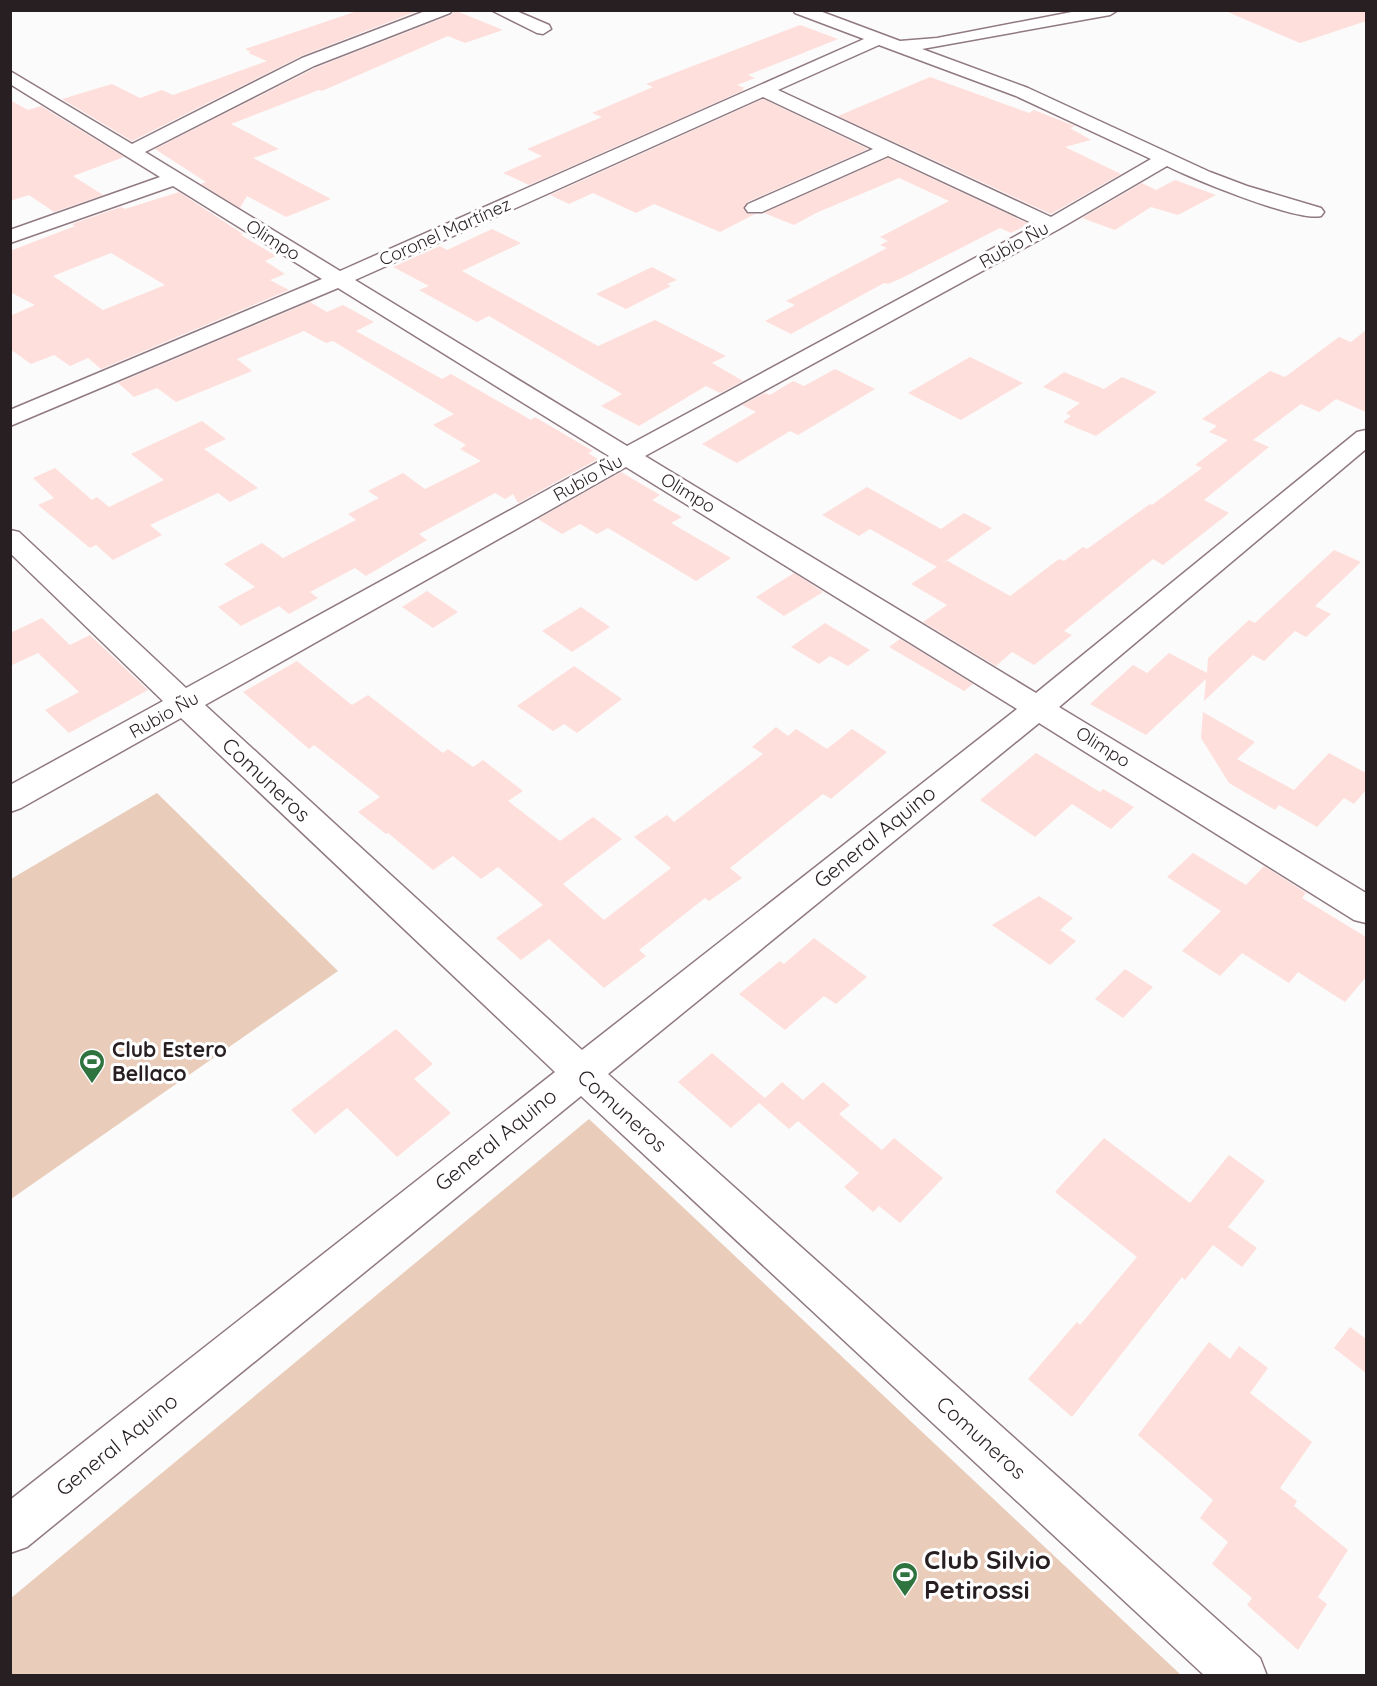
<svg xmlns="http://www.w3.org/2000/svg" width="1377" height="1686" font-family="Quicksand,sans-serif">
	<style>
		.green { fill: #e9cdba }
		.building { fill: #fedfdb; fill-rule: evenodd }
		.lines { fill: none; stroke-linecap: round; stroke-linejoin: round }
		.minor-casing { stroke: #907980; stroke-width: 3 }
		.minor { fill: #fff; fill-rule: evenodd }
		.labels { text-anchor: middle; stroke-width: 6; stroke-linejoin: round; paint-order: stroke }
		.far-street-label { font-size: 18px; fill: #281f22; stroke: #fff }
		.street-label { font-size: 21px; fill: #281f22; stroke: #fff }
		.poi-label { font-size: 21px; font-weight: bold; fill: #281f22; stroke: #fff; text-anchor: start }
		.near-poi-label { font-size: 26px; font-weight: bold; fill: #281f22; stroke: #fff; text-anchor: start }
	</style>
	<rect width="100%" height="100%" fill="#fbfbfb"/>
	<!-- green -->
	<path class="green" d="M157,793L338,971L11,1199V879Z
		M589,1119L1181,1675H11V1598Z"/>
	<!-- building -->
	<path class="building" d="M360,10H420L301,56L132,141L62,99L112,84L140,98L162,90L173,95L267,61L248,53L251,52L245,49Z
		M454,10L503,30L465,43L448,36L322,91L319,90L231,124L279,149L253,158L331,199L286,217L247,196L240,208L201,184L206,182L155,149L315,68L451,15Z
		M1223,10H1366V21L1300,43Z
		M800,25L838,39L748,75L755,78L737,85L745,88L742,89L744,90L529,185L503,173L542,156L527,149L602,117L592,113L653,87L646,84Z
		M930,77L1029,113L1034,110L1075,126L1070,128L1091,140L1065,147L1121,174L1051,214L838,116Z
		M763,99L868,149L747,202L743,209L748,214H755L720,232L654,204L636,213L593,193L569,204L550,195Z
		M10,100L28,110L41,106L124,157L73,176L103,195L54,212L29,195L10,201Z
		M888,158L1029,224L1011,233L1000,228L902,278L888,284L884,283L791,334L765,321L795,305L786,301L887,248L880,245L888,241L880,237L949,201L899,178L816,213L794,225L764,213Z
		M1175,180L1216,195L1178,215L1151,207L1115,230L1082,218L1142,183L1156,190Z
		M179,192L243,234L241,235L276,256L265,261L285,274L270,280L289,290L101,369L88,358L70,366L54,355L31,364L10,349V316L35,305L10,292V251L75,226L72,224L121,207L125,209ZM111,253L165,285L103,310L53,276Z
		M492,229L521,243L462,271L598,346L655,320L726,356L712,363L743,381L720,393L706,386L639,426L601,406L622,394L489,316L477,322L419,290L429,286L393,267L440,246L447,250Z
		M652,267L677,280L667,284L671,286L626,309L596,294Z
		M310,302L327,312L343,305L374,322L356,331L442,379L451,374L531,420L535,417L593,451L588,453L598,459L518,503L513,494L505,499L495,493L419,534L427,540L366,576L355,568L310,592L318,598L289,614L279,606L241,626L218,607L255,587L224,564L262,543L283,558L356,520L348,514L379,498L368,491L403,473L425,489L481,461L460,449L466,445L433,425L454,414L333,341L326,343L304,331L237,359L252,371L176,402L157,388L134,397L118,383Z
		M1366,330V412L1336,399L1319,412L1301,404L1253,440L1269,447L1204,500L1229,513L1163,565L1153,559L1064,631L1072,635L1034,665L1012,652L996,666L923,622L947,605L911,584L937,567L870,529L859,536L822,515L867,487L941,529L964,513L992,528L943,563L946,560L1010,596L1059,559L1064,561L1083,547L1087,549L1150,504L1152,505L1202,468L1195,465L1228,440L1209,432L1217,426L1202,419L1270,371L1285,377L1339,337L1351,342Z
		M970,357L1023,383L961,420L908,393Z
		M835,369L875,389L798,435L790,431L737,463L702,444L756,412L742,405L765,393L770,395L793,381L804,386Z
		M1064,372L1104,389L1122,377L1157,392L1096,436L1063,422L1071,416L1066,413L1080,403L1043,387Z
		M202,421L226,439L204,449L258,488L230,502L218,493L150,525L162,535L113,560L96,545L90,548L38,505L54,498L33,478L55,468L92,500L97,497L109,507L164,480L131,454Z
		M621,472L660,495L652,500L682,517L671,523L731,558L696,581L608,528L597,534L580,524L562,534L538,519Z
		M1334,550L1361,562L1315,606L1331,614L1306,637L1295,631L1264,661L1253,655L1204,701L1206,679L1146,735L1090,704L1133,665L1147,673L1169,653L1207,673L1208,658L1249,620L1255,623Z
		M794,573L823,592L784,616L756,597Z
		M427,591L458,612L433,628L402,607Z
		M581,607L610,627L572,652L542,631Z
		M42,618L70,645L90,635L148,690L69,733L45,710L79,692L38,653L10,666V633Z
		M825,623L870,650L848,666L830,656L819,664L791,647Z
		M900,639L973,684L964,691L889,647Z
		M297,661L352,705L368,695L443,753L448,749L473,767L483,760L523,791L508,801L560,841L593,817L622,839L563,884L604,920L671,868L634,837L667,815L674,822L763,754L752,747L776,727L788,736L796,729L827,749L852,729L887,752L831,799L823,794L730,868L742,878L709,901L705,898L639,950L646,956L604,988L549,939L521,960L496,938L543,905L498,867L481,879L453,856L433,870L388,833L386,834L358,812L380,797L314,745L309,749L243,692Z
		M574,666L622,699L577,733L564,724L553,731L517,706Z
		M1203,712L1255,742L1237,759L1294,790L1329,753L1366,773V790L1354,804L1344,798L1317,827L1279,805L1275,810L1229,783L1201,738Z
		M1036,753L1100,792L1103,789L1134,807L1111,829L1072,804L1035,837L980,800Z
		M1193,853L1246,885L1264,866L1306,893L1302,898L1366,937V977L1345,1002L1298,972L1289,983L1242,953L1220,976L1182,951L1221,911L1167,877Z
		M1039,896L1073,918L1060,930L1076,941L1050,965L992,925Z
		M814,938L867,977L836,1004L824,996L785,1030L739,994L780,961L784,964Z
		M1125,969L1153,987L1123,1018L1095,999Z
		M396,1029L433,1064L414,1079L451,1113L397,1157L347,1108L315,1134L291,1110Z
		M712,1053L765,1098L782,1082L803,1100L823,1082L850,1105L839,1114L882,1150L894,1138L943,1178L900,1223L879,1206L873,1212L844,1187L859,1173L798,1121L789,1129L759,1103L731,1128L678,1082Z
		M1104,1138L1190,1203L1229,1155L1265,1181L1228,1227L1257,1248L1242,1267L1213,1245L1185,1280L1182,1277L1072,1417L1028,1379L1077,1322L1080,1325L1137,1257L1055,1192Z
		M1350,1327L1366,1339V1373L1334,1348Z
		M1209,1342L1230,1359L1239,1346L1268,1368L1250,1393L1312,1442L1280,1488L1297,1501L1294,1506L1348,1550L1318,1597L1327,1604L1298,1650L1247,1605L1252,1598L1212,1564L1228,1542L1200,1518L1213,1500L1138,1435Z"/>
	<g class="lines">
		<defs>
			<path id="minor" d="M428,10H452L450,13L314,66L145,152L340,271L864,39L795,13L793,10H817L900,41L937,38L1082,10H1118L1110,15L922,49L1028,88L1210,172L1247,186L1321,208L1324,212L1321,216C1297,222 1193,179 1167,166L1059,229L645,456L1036,693L1357,432L1366,430V449L1059,707L1366,893V923L1354,920L1039,723L608,1074L1260,1658L1267,1676H1205L581,1096L27,1547L10,1553V1500L555,1072L181,718L21,808L10,812V785L163,701L10,553V530L19,532L186,688L609,456L338,288L10,426V410L322,279L173,186L10,243V230L160,177L10,84V71L132,144L302,58ZM879,45L1016,96L1151,159L1051,217L778,90ZM763,97L873,149L748,204L745,208L748,212H762L888,156L1036,225L627,446L355,280ZM626,467L1017,709L582,1050L205,705Z
				M491,10H514L549,25L551,29L543,34L537,33Z"/>
		</defs>
		<!-- minor casing -->
		<use href="#minor" class="minor-casing"/>
		<!-- minor -->
		<use href="#minor" class="minor"/>
	</g>
	<!-- icons -->
	<defs>
		<symbol id="stadium-pin" viewBox="-11 -11 22 30"><path d="M0 17L-7.5 6A9.5 9.5 0 1 1 7.5 6Z" fill="#2f733e" stroke="#fff"/><path d="M0-5a6.5 5 0 1 0 0 10a6.5 5 0 1 0 0-10ZM-3.5-1.8h7v3.6h-7Z" fill="#fff"/></symbol>
	</defs>
	<g fill-rule="evenodd">
		<use href="#stadium-pin" x="77" y="1047" width="30" height="40"/>
		<use href="#stadium-pin" x="890" y="1560" width="30" height="40"/>
	</g>
	<g class="labels">
		<!-- far-street labels -->
		<g class="far-street-label">
			<text transform="translate(445 232) rotate(-24)" y="6">Coronel Martínez</text>
			<text transform="translate(273 240) rotate(32)" y="6">Olimpo</text>
			<text transform="translate(1014 245) rotate(-29)" y="6">Rubio Ñu</text>
			<text transform="translate(588 478) rotate(-29)" y="6">Rubio Ñu</text>
			<text transform="translate(688 493) rotate(31)" y="6">Olimpo</text>
			<text transform="translate(164 715) rotate(-29)" y="6">Rubio Ñu</text>
			<text transform="translate(1103 747) rotate(32)" y="6">Olimpo</text>
		</g>
		<!-- street labels -->
		<g class="street-label">
			<text transform="translate(266 780) rotate(43)" y="7">Comuneros</text>
			<text transform="translate(875 837) rotate(-39)" y="7">General Aquino</text>
			<text transform="translate(622 1111) rotate(42)" y="7">Comuneros</text>
			<text transform="translate(496 1140) rotate(-39)" y="7">General Aquino</text>
			<text transform="translate(981 1438) rotate(42)" y="7">Comuneros</text>
			<text transform="translate(117 1445) rotate(-39)" y="7">General Aquino</text>
		</g>
		<!-- poi labels -->
		<g class="poi-label">
			<text x="112" y="1057">Club Estero<tspan x="112" dy="24">Bellaco</tspan></text>
		</g>
		<!-- near-poi labels -->
		<g class="near-poi-label">
			<text x="924" y="1569">Club Silvio<tspan x="924" dy="30">Petirossi</tspan></text>
		</g>
	</g>
	<!-- border -->
	<rect width="1377" height="1686" fill="none" stroke="#281f22" stroke-width="24"/>
</svg>
